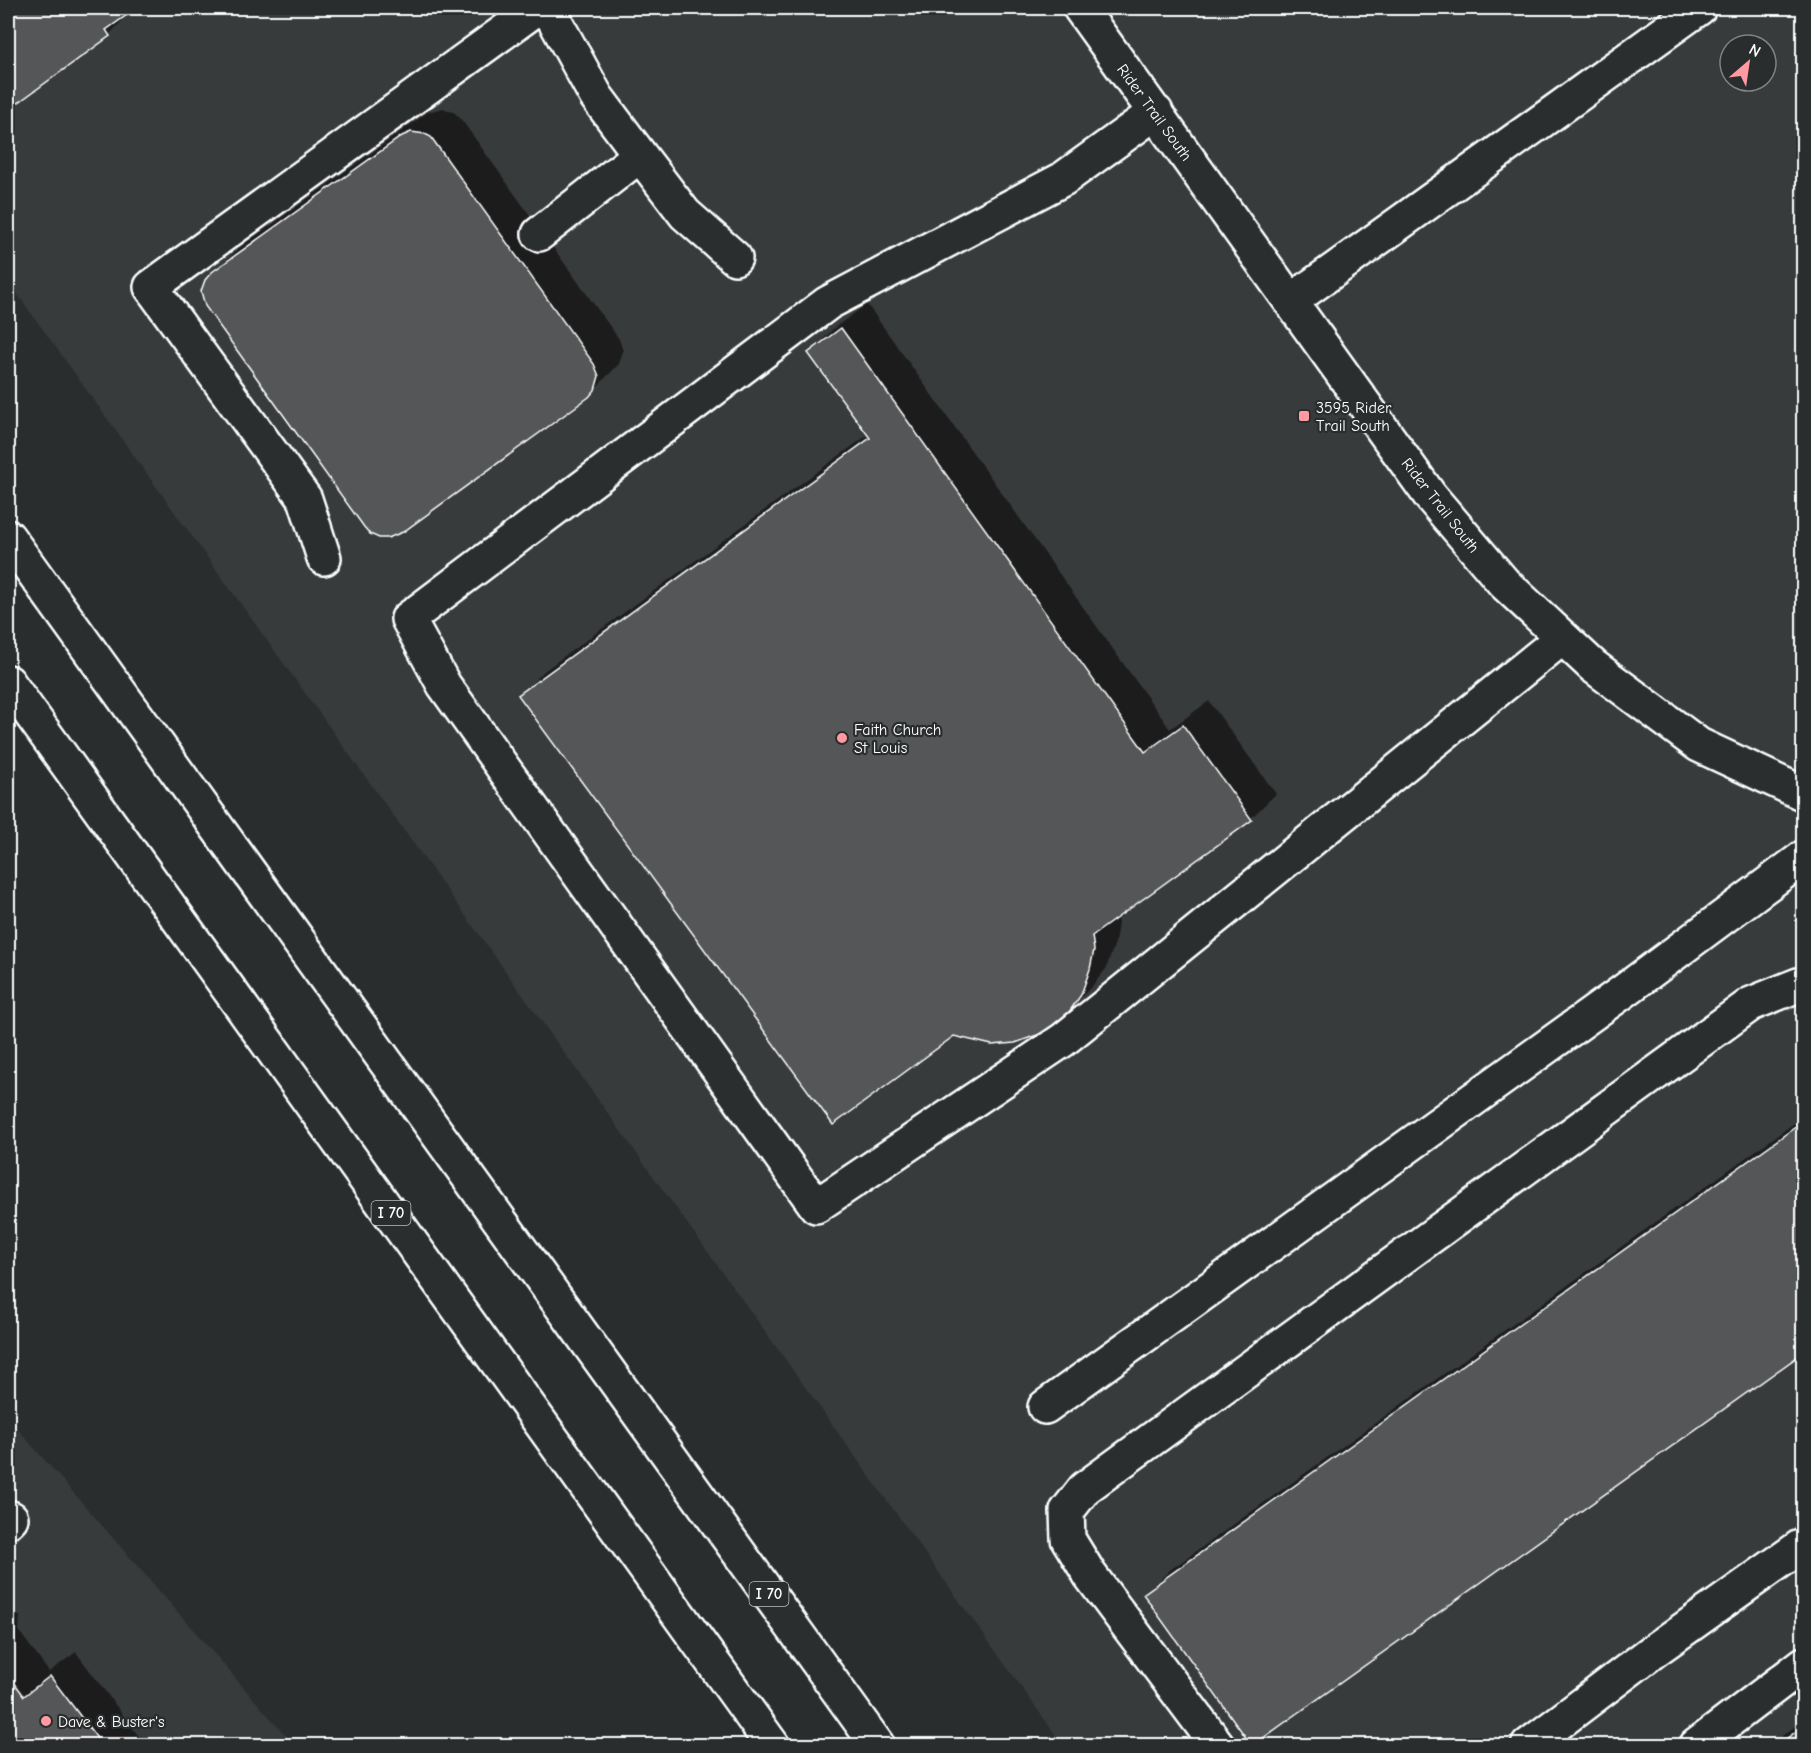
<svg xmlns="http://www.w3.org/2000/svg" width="1811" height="1753" font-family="'Comic Neue',sans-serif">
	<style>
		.built { fill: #373a3b; fill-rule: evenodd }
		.shadow { fill: #0007 }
		.building { fill: #555758; stroke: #fff; stroke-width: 1.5 }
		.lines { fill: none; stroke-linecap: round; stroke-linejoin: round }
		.minor-casing { stroke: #fff; stroke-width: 38 }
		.highway-casing { stroke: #fff; stroke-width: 38 }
		.minor { stroke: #2a2d2e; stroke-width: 33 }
		.highway { stroke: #2a2d2e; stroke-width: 33 }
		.poi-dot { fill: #ff9aa2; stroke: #2a2d2e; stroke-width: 2 }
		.labels { text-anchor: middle; stroke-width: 4.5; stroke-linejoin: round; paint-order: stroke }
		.shield { fill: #2a2d2e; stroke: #bfc0c0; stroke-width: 1.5 }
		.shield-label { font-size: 15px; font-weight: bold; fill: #fff }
		.street-label { font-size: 16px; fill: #fff; stroke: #2a2d2e }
		.poi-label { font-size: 16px; fill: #fff; stroke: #2a2d2e; text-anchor: start }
	</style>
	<rect width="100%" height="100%" fill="#2a2d2e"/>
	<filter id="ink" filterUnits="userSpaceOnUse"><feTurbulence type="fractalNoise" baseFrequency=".0167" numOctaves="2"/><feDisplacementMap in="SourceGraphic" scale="12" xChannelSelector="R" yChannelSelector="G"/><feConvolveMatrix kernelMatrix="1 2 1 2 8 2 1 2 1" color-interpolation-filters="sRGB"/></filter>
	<g filter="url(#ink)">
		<!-- built -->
		<path class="built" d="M8,8H1803V1745H1063L8,281ZM1730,45H1766V81H1730Z
			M8,1418L294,1745H8Z"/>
		<!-- shadow -->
		<path class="shadow" d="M8,8H134L109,35L8,108Z
			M443,108L455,113L461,119L619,339L623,351L619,364L588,396L206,280L239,248L428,112Z
			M867,304L1170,729L1209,701L1276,794L1251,818L1117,916L1118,924L1115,943L1106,969L1093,985L1068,1011L520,695L544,671L869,434L810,353L834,328Z
			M1804,1116V1350L1145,1594L1170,1570Z
			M8,1615L20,1616L19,1631L49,1672L76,1652L146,1746H8Z
			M1804,1720V1746H1768Z"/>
		<!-- building -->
		<path class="building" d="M8,8H137L106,30L110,36L8,110Z
			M411,132L425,134L431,137L436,144L594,364L599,376L595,390L589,397L403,532L388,538H379L370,534L364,527L205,306L201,291L205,280L212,272L402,136Z
			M841,328L1145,752L1183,725L1252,820L1092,936L1094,950L1090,969L1081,995L1069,1012L1055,1024L1040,1034L1015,1043L992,1045L954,1036L833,1125L518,695L870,438L808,353Z
			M1804,1121V1352L1252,1746L1143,1594Z
			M8,1674L24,1696L50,1676L103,1746H8Z
			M1804,1726V1746H1776Z"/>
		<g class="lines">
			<defs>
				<path id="minor" d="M548,8L596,96L640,155L685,214L735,258
					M1080,8L1431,497L1504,583L1593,666L1699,745L1804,794
					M1156,112L1063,179L828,303L408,619L444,685L816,1206L1063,1040L1562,638
					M539,234L640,155
					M1291,301L1699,8
					M324,558L305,499L151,287L537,8
					M1045,1407L1624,991L1804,857
					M8,1521L11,1518
					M1218,1746L1090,1575L1068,1539L1067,1511L1085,1488L1751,1004L1798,985H1804
					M1528,1746L1652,1652L1804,1544
					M1696,1746L1804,1664"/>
				<path id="highway" d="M8,537L878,1746
					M8,682L773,1746"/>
			</defs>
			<!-- minor casing -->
			<use href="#minor" class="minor-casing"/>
			<!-- highway casing -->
			<use href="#highway" class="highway-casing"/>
			<!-- minor -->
			<use href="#minor" class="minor"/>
			<!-- highway -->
			<use href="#highway" class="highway"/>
		</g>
	</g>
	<!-- markers -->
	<g class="poi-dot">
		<rect x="1298" y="410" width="12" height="12" rx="3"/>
		<circle cx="842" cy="738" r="6"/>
		<circle cx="46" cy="1721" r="6"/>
	</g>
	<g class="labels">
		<!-- shield labels -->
		<g class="shield">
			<rect x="371.5" y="1201" width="39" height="24" rx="4.5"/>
			<rect x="749.5" y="1582" width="39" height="24" rx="4.5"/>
		</g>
		<g class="shield-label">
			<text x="391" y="1218">I 70</text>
			<text x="769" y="1599">I 70</text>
		</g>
		<!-- street labels -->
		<g class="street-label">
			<text transform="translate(1155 112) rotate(54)" y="6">Rider Trail South</text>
			<text transform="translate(1441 505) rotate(52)" y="6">Rider Trail South</text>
		</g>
		<!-- poi labels -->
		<g class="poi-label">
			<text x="1316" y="413">3595 Rider<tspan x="1316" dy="18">Trail South</tspan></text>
			<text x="854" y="735">Faith Church<tspan x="854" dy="18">St Louis</tspan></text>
			<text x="58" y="1727">Dave &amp; Buster's</text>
		</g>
	</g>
	<!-- margin -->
	<rect width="1811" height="1753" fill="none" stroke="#2a2d2e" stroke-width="30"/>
	<rect x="15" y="15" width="1781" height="1723" fill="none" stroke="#fff" stroke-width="2" filter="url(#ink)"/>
	<!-- north arrow -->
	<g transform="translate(1748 63) rotate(29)"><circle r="28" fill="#2a2d2e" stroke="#7f8182" stroke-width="1.5"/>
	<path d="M0-4.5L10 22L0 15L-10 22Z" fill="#ff9aa2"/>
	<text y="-9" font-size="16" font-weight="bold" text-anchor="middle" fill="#ffffff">N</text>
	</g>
</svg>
